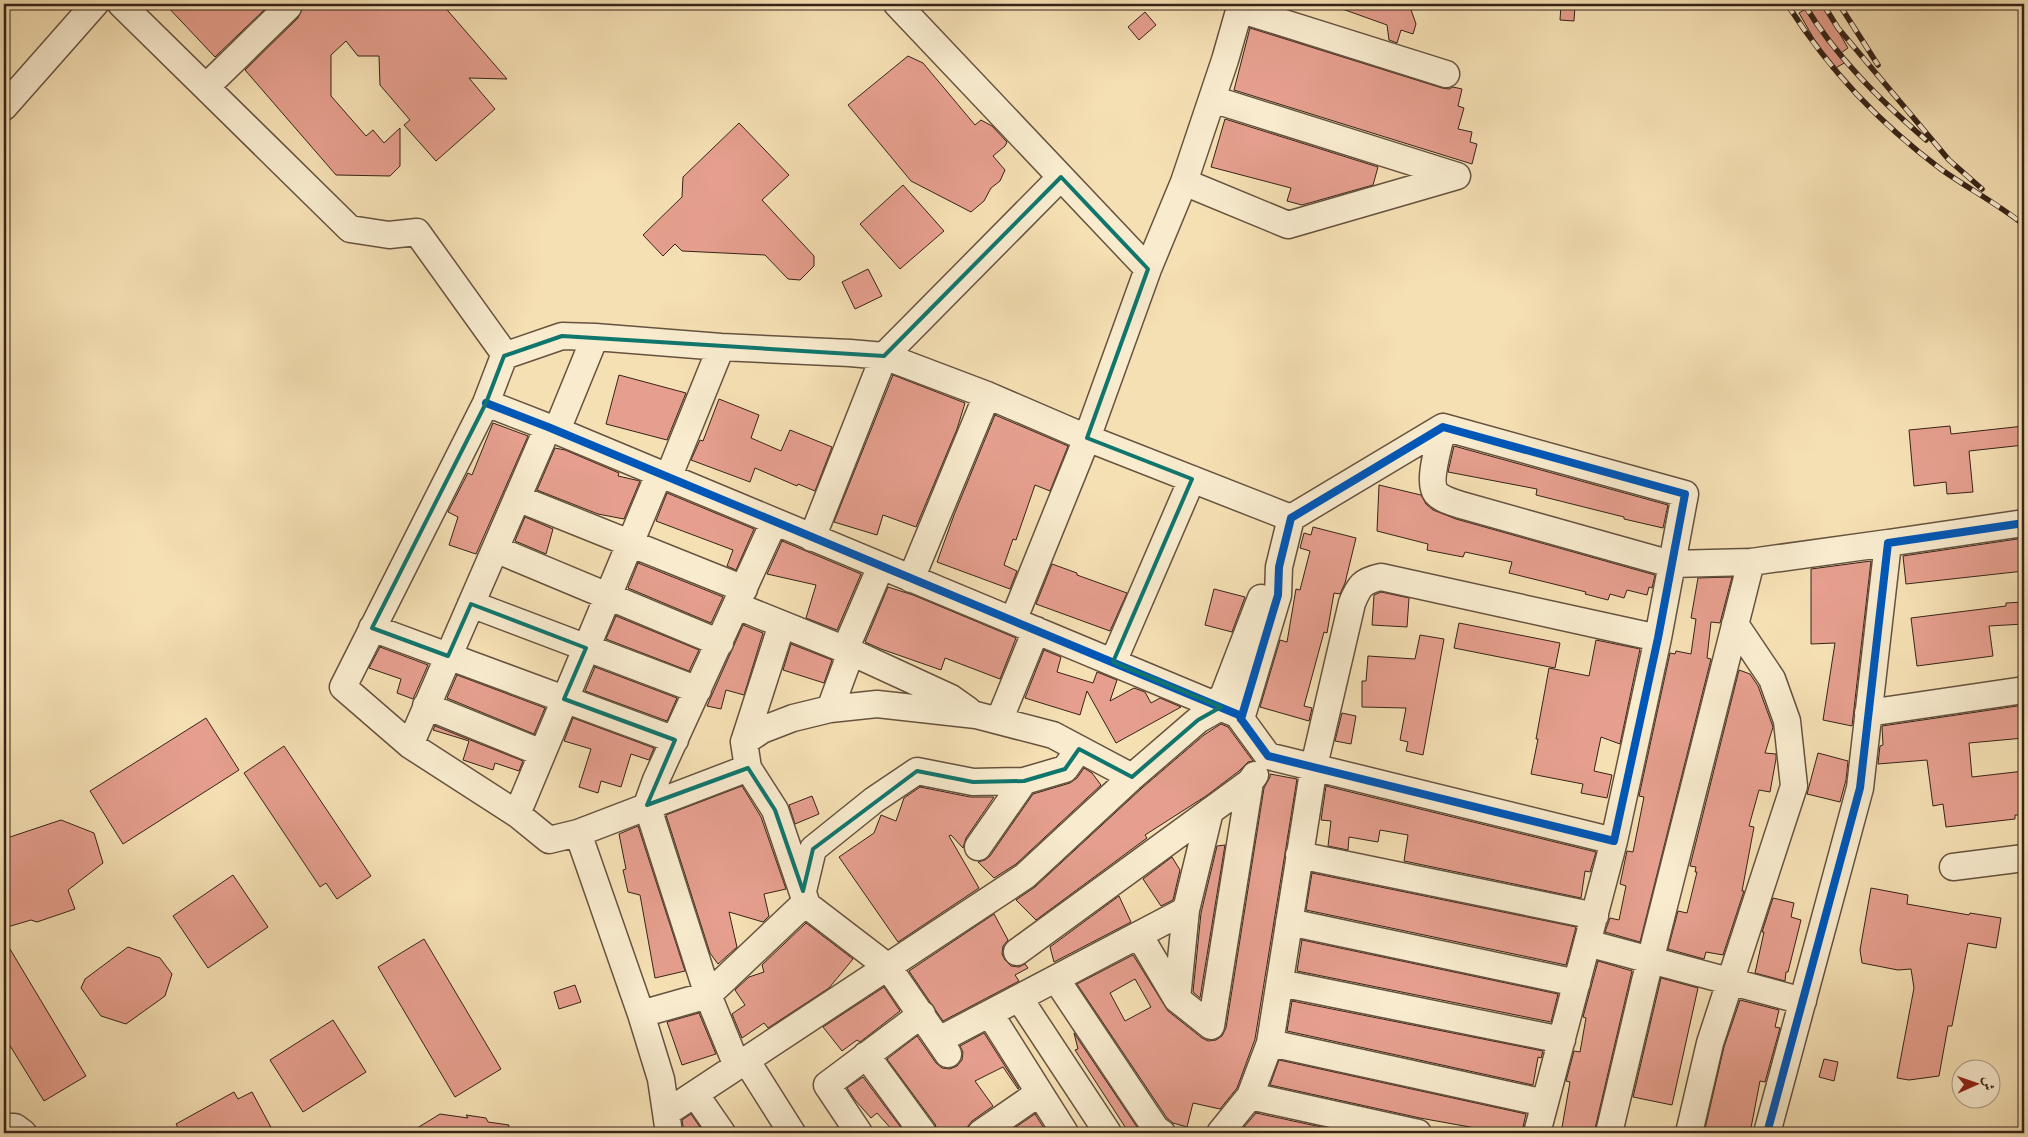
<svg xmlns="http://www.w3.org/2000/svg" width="2028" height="1137" font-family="'Libre Caslon Text',Amiri,serif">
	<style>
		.building { fill: #e69f8e; stroke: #362318; fill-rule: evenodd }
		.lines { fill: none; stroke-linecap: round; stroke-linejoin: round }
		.minor-casing { stroke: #66523f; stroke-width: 29 }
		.minor { stroke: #f8ebce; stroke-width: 26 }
		.rail-casing { stroke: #362318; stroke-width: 5.5 }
		.rail { stroke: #f8ebce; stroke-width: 4; stroke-dasharray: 11; stroke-linecap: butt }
		.cycleway-casing { stroke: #f8ebce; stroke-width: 11 }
		.cycleway { stroke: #0057b8; stroke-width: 8 }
		.marked { fill: none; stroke: #0f766e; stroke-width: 4; stroke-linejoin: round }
	</style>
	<rect width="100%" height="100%" fill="#f5e0b4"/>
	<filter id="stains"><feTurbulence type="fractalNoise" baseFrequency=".004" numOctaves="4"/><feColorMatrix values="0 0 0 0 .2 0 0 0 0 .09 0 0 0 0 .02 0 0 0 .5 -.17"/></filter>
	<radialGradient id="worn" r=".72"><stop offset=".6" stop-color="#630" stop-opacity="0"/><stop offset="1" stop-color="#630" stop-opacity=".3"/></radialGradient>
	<!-- building -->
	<path class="building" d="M165,4H260L265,9L215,57Z
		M304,4H442L507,79L469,78L495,109L436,161L404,125L410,120L380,85L379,56H358L346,41L331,55V96L366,136L373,130L384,143L400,128V166L390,176L336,175L245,70L298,18Z
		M1334,4H1409L1416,24L1413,34L1401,30L1397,43L1389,40L1387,25L1334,6Z
		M1814,4H1822L1848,48L1841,53L1846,62L1832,70L1799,13Z
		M1561,5L1575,6L1574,21L1560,20Z
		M1145,12L1156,25L1139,40L1128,27Z
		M1250,28L1442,88L1449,89L1453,87L1462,89L1458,106L1464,108L1458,129L1472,132L1470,142L1477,144L1472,164L1234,90Z
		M908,56L923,63L975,125L981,120L992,126L1007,142L1005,146L993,156L1005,170L1000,181L991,188L984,201L971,212L911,181L848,105Z
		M1225,119L1378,167L1373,185L1302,205L1287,201L1291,188L1211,167Z
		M739,123L789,175L762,200L814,256V266L800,280L788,279L765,255L682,251L675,244L663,256L643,235L682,197L683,177Z
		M903,185L944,231L900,269L860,224Z
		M868,269L882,296L855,309L842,282Z
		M619,375L686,393L667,440L606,424Z
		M893,375L965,403L957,429L916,527L883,515L877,535L834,522Z
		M719,399L759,415L751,438L781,451L790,430L832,447L815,491L798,484L797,486L755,468L750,482L691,460L700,440L703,441Z
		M995,415L1068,446L1050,491L1035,485L1016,540L1013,539L1004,565L1017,571L1010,589L937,562L954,515Z
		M493,423L528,436L476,554L449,545L458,517L448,512L468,473L472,475Z
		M1950,426L1951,434L2024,426V445L1969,451L1973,492L1947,494L1946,482L1914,486L1909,430Z
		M1454,446L1668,505L1663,528L1624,519V517L1536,495L1537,489L1448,472Z
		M555,448L565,450L619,473L618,476L640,481L624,519L598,514L537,490Z
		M1379,485L1421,495L1426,504L1433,510L1456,519L1655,575L1652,588L1649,587L1647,595L1627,590L1624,598L1610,594L1608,600L1585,594L1586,592L1509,573L1512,562L1465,552L1463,557L1427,550L1428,544L1377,531Z
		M667,493L754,529L736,570L727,566L733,550L656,521Z
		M525,517L553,529L546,554L515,541Z
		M1313,527L1356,538L1345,583L1340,594L1334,593L1327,633L1324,632L1304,706L1312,708L1309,721L1260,707L1280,640L1287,642L1296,589L1300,590L1310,551L1300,548L1304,533L1311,535Z
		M2024,538V571L1906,584L1903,556Z
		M782,541L861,574L837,630L806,618L816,585L767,574Z
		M1871,561L1852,726L1823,720L1835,643L1811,644V569Z
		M638,563L723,597L711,623L628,588Z
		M1052,564L1077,573V575L1127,593L1110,631L1036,604Z
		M1732,577L1720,623L1711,622L1707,658L1711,659L1640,942L1605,932L1610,918L1619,920L1626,886L1620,884L1627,851L1633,852L1644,797L1639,796L1670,653L1675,654L1676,651L1691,654L1696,619L1691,618L1698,578Z
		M888,587L913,595L1016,638L1000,679L945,658L941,670L881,649L865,642Z
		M1214,589L1245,597L1232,632L1205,625Z
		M1381,592L1409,598L1407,627L1372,625L1374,595Z
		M2024,602V624L1989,626L1993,656L1917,666L1911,618L2006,606V603Z
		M616,616L699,650L689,671L606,639Z
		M1459,623L1560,643L1555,668L1454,648Z
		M743,625L763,633L744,695L726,690L721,709L707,706Z
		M1420,635L1444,639L1423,755L1406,751L1408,742L1400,740L1406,708L1362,707V681H1366L1368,656L1415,659Z
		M1596,640L1640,649L1620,744L1601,737L1594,771L1612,775L1607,798L1581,793L1583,784L1531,774L1538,739H1536L1549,668L1589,676Z
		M791,644L832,660L824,683L783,670Z
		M380,647L428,665L413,699L397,693L401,679L369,668Z
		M1044,650L1061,657L1057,672L1093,683L1097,672L1117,680L1110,701L1134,688L1145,692L1151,703L1160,698L1181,707L1116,743L1087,691L1080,715L1025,698Z
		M595,667L677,698L667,721L585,691Z
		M1739,670L1750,674L1758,686L1773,727L1765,753L1776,754V759L1770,792L1759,790L1749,826L1754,827L1742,891H1744L1723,955L1706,952L1704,959L1668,949L1678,911L1687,913L1697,872H1695L1696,867L1690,866Z
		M457,675L545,708L534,734L447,698Z
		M2024,705V738L1969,743L1972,777L2024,771V815H2015V819L1946,827L1943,804L1933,806L1927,760L1878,764L1880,746L1883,745L1882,726Z
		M1342,713L1356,716L1351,744L1335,741Z
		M206,718L239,770L123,844L90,791Z
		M573,718L654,748L649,760L631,754L621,787L601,781L598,793L579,787L591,749L564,741Z
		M1221,724L1228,727L1253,761L1248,762L1239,771L1206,796L1145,835L1147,838L1036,920L1016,900L1035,887L1142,788L1204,735Z
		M435,726L523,761L519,771L495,763L493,770L463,760L469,741L433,730Z
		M284,746L371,876L337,899L326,883L320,887L244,773Z
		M1818,753L1848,761L1846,780L1840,802L1807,794Z
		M1084,768L1092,773L1101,785L1016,864L994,878L978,862L985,860L990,856L1033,794L1070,783L1077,778Z
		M1270,774L1297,779L1255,1039L1237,1088L1220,1109L1193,1103L1187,1127L1173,1123L1167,1118L1077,984L1133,955L1168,1011L1202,1038L1208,1041L1216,1040L1222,1036L1226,1028L1264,788L1270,777ZM1135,979L1151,1007L1125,1021L1110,993Z
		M742,786L761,817L786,889L764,894L769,916L763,922L729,912L737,947L718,964L710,953L666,815Z
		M1326,786L1596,852L1590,872L1585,871L1581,898L1404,861L1408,835L1380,830L1378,842L1349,837L1348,850L1328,846L1331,821L1321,820Z
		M920,787L970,797H994L966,838L963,848L951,835L949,836L979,888L898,942L839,857L874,833L881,815L896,821L904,798Z
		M812,796L819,814L795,824L789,805Z
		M61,820L94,833L103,863L68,890L75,909L37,922L31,920L4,928V839Z
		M638,826L685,971L655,978L640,895L628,892L623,870L626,869L619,834Z
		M1225,845L1200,998L1193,992L1201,913L1217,846Z
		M1172,857L1180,870L1173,900L1161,906L1143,879Z
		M1312,873L1576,927L1566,965L1306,910Z
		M233,875L268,927L208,968L173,916Z
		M1871,888L1908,895L1907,904L1969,915L1970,913L2001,918L1996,948L1968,943L1952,1026H1948L1939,1076L1909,1080L1897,1078L1914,988L1911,969L1898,970L1862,963L1860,950Z
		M1119,896L1131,922L1054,962L1050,947Z
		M1773,898L1794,903L1791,917L1801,920L1788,972H1786L1785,981L1755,973L1764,932H1762Z
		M994,914L1008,940L1003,946L1002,954L1005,960L1011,966L1019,967L1025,964L1028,968L1015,975L1019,981L943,1021L909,971Z
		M806,923L853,959L829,988L768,1028L764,1023L742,1038L732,1014L745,1005L735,990L749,977L764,972L762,965Z
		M4,939L86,1076L44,1101L4,1036Z
		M424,939L501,1069L455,1097L378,967Z
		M1302,940L1558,994L1551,1022L1297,971Z
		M128,947L160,958L172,974L165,996L126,1024L101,1016L81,988L85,979Z
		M1598,961L1632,971L1594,1133H1561L1570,1082L1566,1081L1574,1051L1580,1052L1586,1018L1583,1017Z
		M1661,978L1698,988L1672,1105L1633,1097Z
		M575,985L581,1002L559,1009L554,992Z
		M884,987L900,1011L860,1042L857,1040L842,1051L823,1027Z
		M1740,1000L1779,1010L1775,1027L1780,1028L1765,1082L1760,1081L1750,1133H1704L1724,1047Z
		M1292,1001L1543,1051L1541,1058L1538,1057L1533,1085L1287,1031Z
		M699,1013L716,1054L682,1065L667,1022Z
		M333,1020L366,1072L303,1112L270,1060Z
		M984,1033L1019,1088L1018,1089L1003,1067L975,1081L993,1106L972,1121L968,1126L966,1133H938L935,1124L887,1059L917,1036L936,1063L942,1068L950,1069L957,1066L962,1060L963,1052L960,1046Z
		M1074,1033L1141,1133H1129L1075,1050L1078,1049Z
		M1824,1059L1838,1062L1834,1081L1819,1077Z
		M1279,1060L1526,1114L1522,1131H1519L1518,1133H1503L1420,1118L1270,1085Z
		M863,1077L905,1133H895L877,1113L871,1118L855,1100L847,1088Z
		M234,1092L238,1099L252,1092L274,1133H181L176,1124Z
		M1256,1113L1349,1133H1243L1244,1127Z
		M440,1114L468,1118L466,1115L486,1118L488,1122L509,1125L508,1133H409Z
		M691,1114L704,1133H684L682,1120Z
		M1035,1114L1047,1133H1007Z"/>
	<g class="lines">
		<defs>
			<path id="minor" d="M121,4L350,229L389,235L417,232L501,349L504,356
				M897,4L1148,269
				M1239,9L1446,74
				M206,87L288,7L285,4
				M4,107L95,4
				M1184,182L1288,225L1457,176L1212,99
				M486,403L548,427L1239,715L1241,719L1268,756L1614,841L1658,638L1685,494L1443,427L1291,518L1279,567L1278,595L1241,719
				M1443,427C1440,442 1427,481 1436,493C1442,500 1453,502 1461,505L1671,564L1751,562L1888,543
				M557,430L595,337
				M668,478L721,347
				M517,498L744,589
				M812,538L884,356L1061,177
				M495,549L720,643
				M911,579L987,395
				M471,604L698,690
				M737,606L851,652L951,698L968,710
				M1013,621L1087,438L1148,269L1184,182L1225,60L1241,4
				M372,628L675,740
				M845,650L881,566
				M1113,662L1192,479
				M1215,705L1224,694L1261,598
				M426,706L542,753
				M830,709L851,652
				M1868,713L2024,690
				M999,721L1036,630
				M744,742L782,624
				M410,745L548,427
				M748,768L775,810L807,905L888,967L948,1054
				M1132,777L1053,735L976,715L877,704L830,709L793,718L762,730L744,742L748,768L578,833L549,840L517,814L410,745L343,687L486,403L504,356L562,336L595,337L721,347L850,353L884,356L987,395L1087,438L1291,518
				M517,814L659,474
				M578,833L641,1014L661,1079L669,1133
				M978,847L1024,781
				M1299,855L1595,916
				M1953,867L2024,858
				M1289,922L1577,983
				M1139,935L1177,999L1211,1026L1250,782
				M1587,943L1803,1001
				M1017,952L1250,782L1255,775
				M1056,979L1156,1129L1162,1133
				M1280,983L1562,1040
				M1019,998L1108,1133
				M1177,999L1186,910L1210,811
				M641,1014L708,995L805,903L803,891L813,849L874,800L917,771L973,782L1024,781L1065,769L1079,749
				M990,1014L1065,1133
				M939,1040L1186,910
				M1270,1043L1545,1103
				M866,1055L923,1133
				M746,1060L792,1133
				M737,1066L708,995L647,805L656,780L774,522
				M695,1094L722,1133
				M1250,1096L1418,1133
				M666,1113L1025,876L1132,777L1198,720L1221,707
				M4,1127H15L23,1133
				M859,1133L827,1085L922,1014
				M981,1133L1039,1093
				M1220,1133L1250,1096L1270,1043L1314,766L1352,603C1359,586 1362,581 1381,577L1658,638
				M1537,1133L1614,841
				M1609,1133L1645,981L1751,562
				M1689,1133L1710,1043L1794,786L1787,721L1772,679L1735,624
				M1767,1133L1860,788L1888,543L2024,523"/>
		</defs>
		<!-- minor casing -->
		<use href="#minor" class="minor-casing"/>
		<!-- minor -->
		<use href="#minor" class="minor"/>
		<defs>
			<path id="rail" d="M1787,4C1830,71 1878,122 1942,170C1969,189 1998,204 2024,225
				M1804,4C1836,57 1880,100 1926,140
				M1823,4L1838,28L1949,160L1982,189
				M1839,4L1878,65"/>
		</defs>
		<!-- rail casing -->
		<use href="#rail" class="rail-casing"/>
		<!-- rail -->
		<use href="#rail" class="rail"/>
		<defs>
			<path id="cycleway" d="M486,403L548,427L1239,715L1241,719L1268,756L1614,841L1658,638L1685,494L1443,427L1291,518L1279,567L1278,595L1241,719
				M1767,1133L1860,788L1888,543L2024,523"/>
		</defs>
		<!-- cycleway casing -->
		<use href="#cycleway" class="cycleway-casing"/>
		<!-- cycleway -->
		<use href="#cycleway" class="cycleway"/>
	</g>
	<!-- marked area -->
	<path class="marked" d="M1061,177L1148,269L1087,438L1192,479L1113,662L1221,707L1198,720L1132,777L1079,749L1065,769L1024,781L973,782L917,771L813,849L803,891L775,810L748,768L647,805L675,740L564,699L586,648L471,604L448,656L372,628L486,403L504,356L562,336L884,356Z"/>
	<!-- margin -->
	<rect width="2028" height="1137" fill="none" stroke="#f5e0b4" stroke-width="20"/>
	<rect x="5" y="5" width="2018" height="1127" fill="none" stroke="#362318" stroke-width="2.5"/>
	<rect x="10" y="10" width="2008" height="1117" fill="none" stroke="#362318"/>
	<!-- north arrow -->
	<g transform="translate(1976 1084) rotate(88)"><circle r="24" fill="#f8ebce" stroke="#aa9b85"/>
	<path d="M0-4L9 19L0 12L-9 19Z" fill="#8f2418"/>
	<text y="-8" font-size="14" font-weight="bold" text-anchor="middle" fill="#362318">ش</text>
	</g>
	<rect width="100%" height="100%" filter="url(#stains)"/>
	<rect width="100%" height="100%" fill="url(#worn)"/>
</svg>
